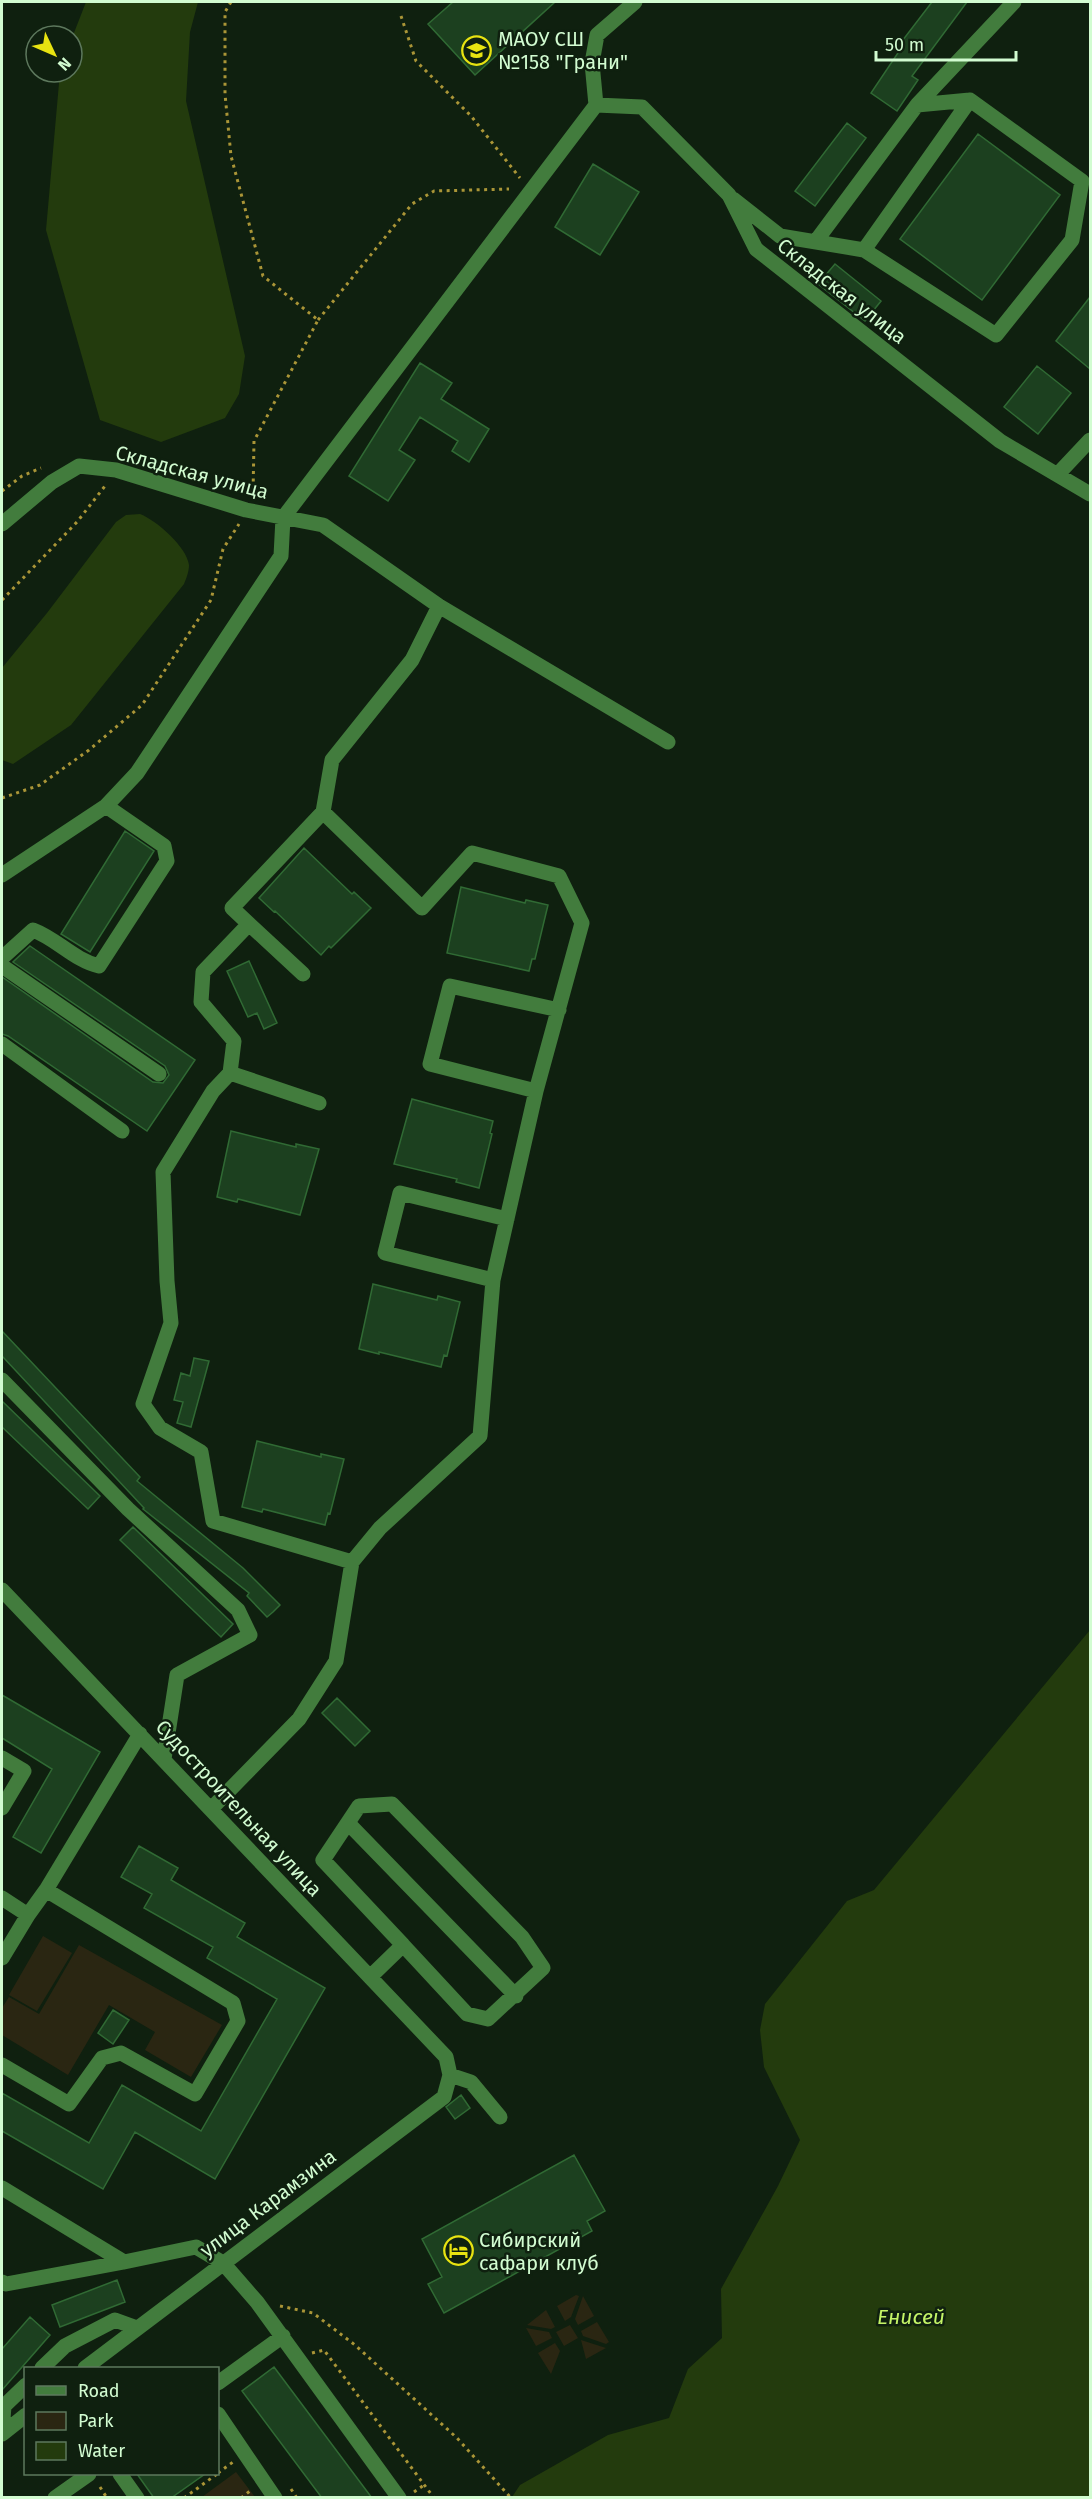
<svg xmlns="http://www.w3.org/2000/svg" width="1092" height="2499" font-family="'Fira Sans',sans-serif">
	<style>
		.green { fill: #2a2612 }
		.water { fill: #233b0d }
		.building { fill: #1c401f; stroke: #306a34; stroke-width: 1.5 }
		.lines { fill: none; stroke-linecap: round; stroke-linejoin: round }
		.path { stroke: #aa9537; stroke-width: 3; stroke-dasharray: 3 4.5; stroke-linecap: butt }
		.minor { stroke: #427c3d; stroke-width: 15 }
		.labels { text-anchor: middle; stroke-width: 5; stroke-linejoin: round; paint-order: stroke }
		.poi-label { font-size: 20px; fill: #d2fcd1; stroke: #0f200f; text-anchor: start }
		.street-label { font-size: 20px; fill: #d2fcd1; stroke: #0f200f }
		.water-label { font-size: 21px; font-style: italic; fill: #c4f467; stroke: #0f200f }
	</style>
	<rect width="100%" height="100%" fill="#0f200f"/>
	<!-- green -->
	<path class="green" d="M43,1936L72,1953L37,2011L9,1995Z
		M79,1945L222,2025L191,2077L145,2050L155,2032L109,2005L68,2075L2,2035V2008L9,1997L39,2014Z
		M576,2295L579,2296L571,2317L565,2321L557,2306Z
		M583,2296L594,2316L578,2325L575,2319Z
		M546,2310L555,2327L551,2329L527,2325Z
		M597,2322L609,2342L606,2344L583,2336L581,2331Z
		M570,2325L578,2338L564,2346L556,2332Z
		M526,2328L549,2332L552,2338L536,2346Z
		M581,2340L606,2348L586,2359Z
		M555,2343L560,2351L551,2374L538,2353Z
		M236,2472L255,2497H202Z"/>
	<!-- water -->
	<path class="water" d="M86,2H198L190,32L186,101L245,356L239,394L225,418L161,442L100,420L46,230L60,72H72V38Z
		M140,514C156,520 187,547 189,565C189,572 186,579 184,584L71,725L13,764L2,760V668L47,613L116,522L126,515Z
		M1090,1630V2497H512L520,2485L608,2435L669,2418L688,2369L722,2338L721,2289L778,2186L800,2140L764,2067L760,2030L765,2004L847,1901L874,1890Z"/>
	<!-- building -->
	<path class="building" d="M453,2H555L475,75L428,24Z
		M932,2H967L912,76L918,80L897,111L871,93L902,47L899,45Z
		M847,123L866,138L815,206L795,191Z
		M978,134L1060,195L982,300L900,239Z
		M593,164L639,192L600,255L555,227Z
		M835,264L881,301L865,321L818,284Z
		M1090,297V369L1056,341Z
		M420,363L452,383L441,399L489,429L469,462L452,451L458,441L420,417L399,450L415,460L388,501L349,476Z
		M1037,366L1071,393L1038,434L1004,407Z
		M125,831L154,851L90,952L61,934Z
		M304,848L352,894L354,892L371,908L331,948L329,946L321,955L275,911L274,912L259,898Z
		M461,887L525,903L526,900L548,905L535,959H532L529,971L447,953Z
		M30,946L195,1060L147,1131L8,1036L2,1034V977L153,1082L163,1083L169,1075L165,1066L13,962Z
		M249,961L277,1023L264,1029L257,1013L248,1017L227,971Z
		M412,1099L493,1121L490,1133L492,1134L479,1188L456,1182L457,1179L394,1164Z
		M231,1131L296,1147V1144L319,1149L300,1215L238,1199L237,1202L217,1197Z
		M373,1284L437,1300L438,1296L460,1302L447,1356L444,1355L441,1367L379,1352V1354L359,1349Z
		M2,1331L140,1477L137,1481L243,1568L280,1605L273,1612L267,1617L247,1596L249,1593L143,1509L144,1508L2,1356Z
		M194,1358L209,1361L191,1427L177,1423L183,1402L174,1400L181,1373L190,1376Z
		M2,1401L100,1496L88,1509L2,1427Z
		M257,1441L321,1457V1454L344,1459L330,1514L328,1513L325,1525L263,1509L262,1512L242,1507Z
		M133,1527L233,1624L221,1637L120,1540Z
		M2,1695L100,1752L41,1853L13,1837L52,1769L2,1738Z
		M337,1698L370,1731L355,1746L322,1713Z
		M139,1846L178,1868L171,1880L245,1923L237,1937L325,1988L215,2179L135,2132L103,2189L2,2131V2093L89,2143L122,2085L201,2131L277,1999L207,1958L213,1947L144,1908L152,1894L121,1877Z
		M113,2010L129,2020L113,2044L98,2033Z
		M461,2095L470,2108L455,2119L446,2107Z
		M574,2155L605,2211L587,2221L592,2231L444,2313L428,2284L442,2277L422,2239Z
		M117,2280L125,2302L60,2327L52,2305Z
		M30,2317L50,2335L2,2390V2349Z
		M274,2367L372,2498H322L242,2391Z
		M137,2474H205L171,2498H154Z"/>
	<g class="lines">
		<!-- path -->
		<path class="path" d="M231,2L225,12V94L231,156L263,276L318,320L254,441L253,494
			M401,16L416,61L471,116L520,178
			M318,320L412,204L434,191L509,189
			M2,491L22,476L41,468
			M2,600L77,522L105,486
			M2,798L40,785L89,750L142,705L211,600L223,549L239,524
			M280,2306L313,2313L355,2345L457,2438L511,2498
			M312,2353L324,2350L434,2498
			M218,2473L233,2462
			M100,2487L107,2498
			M291,2489L297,2498
			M414,2492L424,2485
			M184,2498L217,2474
			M241,2498L250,2491"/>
		<!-- minor -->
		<path class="minor" d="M635,2L597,35L592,63L596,105L642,107L729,195L756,249L1000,441L1090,494
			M733,199L780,236L864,250L970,100L917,105L1014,2
			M816,241L917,105
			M864,250L996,335L1072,240L1082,181L970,100
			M1058,474L1090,440
			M2,524L52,482L79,466L116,470L246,510L323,525L439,606L668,742
			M323,812L422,908L472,853L559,876L582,923L536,1091L493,1280L480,1436L380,1528L352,1562L213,1521L201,1452L160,1428L143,1404L171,1323L167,1281L163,1172L213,1091L230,1073L234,1041L201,1002L203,972L249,924L232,908L323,812L332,760L412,660L439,606
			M2,875L106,806L137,773L281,556L283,518L596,105
			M249,924L303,974
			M2,958L33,930C57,939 74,960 99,966L167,861L164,846L106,806
			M2,966L159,1074
			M2,1044L122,1131
			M230,1073L319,1103
			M536,1091L430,1064L450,986L559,1010
			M493,1280L385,1253L400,1193L507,1219
			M2,1380L128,1509L238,1610L250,1635L177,1675L164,1759
			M2,1590L446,2057L450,2075L444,2097L85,2368
			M2,1758L24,1771L2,1808
			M211,1809L299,1719L336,1661L352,1562
			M348,1823L516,1996
			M2,1898L28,1915L46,1890L233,2003L238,2021L195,2094L121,2053L102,2058L69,2104L2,2065
			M2,1958L28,1915L46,1890L140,1734
			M370,1977L403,1945L467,2014L488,2019L543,1968L522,1937L392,1804L359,1806L323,1860L403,1945
			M450,2075L471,2082L500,2117
			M2,2188L124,2262L196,2247L223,2263L257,2302L399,2498
			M2,2282L6,2284L124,2262
			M42,2368L65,2346L115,2320L137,2328
			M218,2383L283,2336
			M218,2414L275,2498
			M2,2433L4,2406L26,2385
			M2,2434L26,2415
			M120,2474L137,2498
			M55,2498L89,2474"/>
	</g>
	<!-- icons -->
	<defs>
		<symbol id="school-ring" viewBox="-11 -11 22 22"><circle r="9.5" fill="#0f200f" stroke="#e8e311" stroke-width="1.5"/><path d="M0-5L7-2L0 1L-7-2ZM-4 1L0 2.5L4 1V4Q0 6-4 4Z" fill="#e8e311"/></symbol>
		<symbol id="hotel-ring" viewBox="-11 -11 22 22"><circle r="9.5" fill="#0f200f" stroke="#e8e311" stroke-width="1.5"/><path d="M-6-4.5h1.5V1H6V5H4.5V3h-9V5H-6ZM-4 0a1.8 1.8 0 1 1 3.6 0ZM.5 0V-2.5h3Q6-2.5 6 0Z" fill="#e8e311"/></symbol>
	</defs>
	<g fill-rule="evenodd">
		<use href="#school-ring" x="460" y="34" width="33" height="33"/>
		<use href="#hotel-ring" x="442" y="2234" width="33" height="33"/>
	</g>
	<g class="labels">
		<!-- poi labels -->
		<g class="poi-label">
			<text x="498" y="46">МАОУ СШ<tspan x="498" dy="23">№158 "Грани"</tspan></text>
			<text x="479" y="2247">Сибирский<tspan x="479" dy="23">сафари клуб</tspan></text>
		</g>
		<!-- street labels -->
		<g class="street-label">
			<text transform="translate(842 291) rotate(38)" y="7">Складская улица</text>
			<text transform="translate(192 472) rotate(15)" y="7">Складская улица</text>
			<text transform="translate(239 1808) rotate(47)" y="7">Судостроительная улица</text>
			<text transform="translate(268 2203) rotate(-37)" y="7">улица Карамзина</text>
		</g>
		<!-- water labels -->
		<g class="water-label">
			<text x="911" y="2324">Енисей</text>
		</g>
	</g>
	<!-- border -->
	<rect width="1092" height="2499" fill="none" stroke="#d2fcd1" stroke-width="6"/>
	<!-- legend -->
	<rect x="24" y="2367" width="195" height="108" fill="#0f200f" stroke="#5d785d" stroke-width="1.5"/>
	<rect x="36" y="2386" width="30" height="9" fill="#427c3d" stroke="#5d785d" stroke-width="1.5"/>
	<text x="78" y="2397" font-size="18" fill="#d2fcd1">Road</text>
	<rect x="36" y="2412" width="30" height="18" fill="#2a2612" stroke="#5d785d" stroke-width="1.5"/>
	<text x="78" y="2427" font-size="18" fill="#d2fcd1">Park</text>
	<rect x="36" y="2442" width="30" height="18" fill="#233b0d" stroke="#5d785d" stroke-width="1.5"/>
	<text x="78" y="2457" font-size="18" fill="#d2fcd1">Water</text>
	<!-- north arrow -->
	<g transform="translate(54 54) rotate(134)"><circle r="28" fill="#0f200f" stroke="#5d785d" stroke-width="1.5"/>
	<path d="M0-4.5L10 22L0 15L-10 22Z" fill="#e8e311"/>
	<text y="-9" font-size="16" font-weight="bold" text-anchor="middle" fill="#d2fcd1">N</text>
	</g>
	<!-- scale -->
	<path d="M876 51v9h140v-9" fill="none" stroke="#d2fcd1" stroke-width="3"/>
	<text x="885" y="51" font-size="18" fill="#d2fcd1" stroke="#0f200f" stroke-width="4.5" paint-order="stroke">50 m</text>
</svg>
